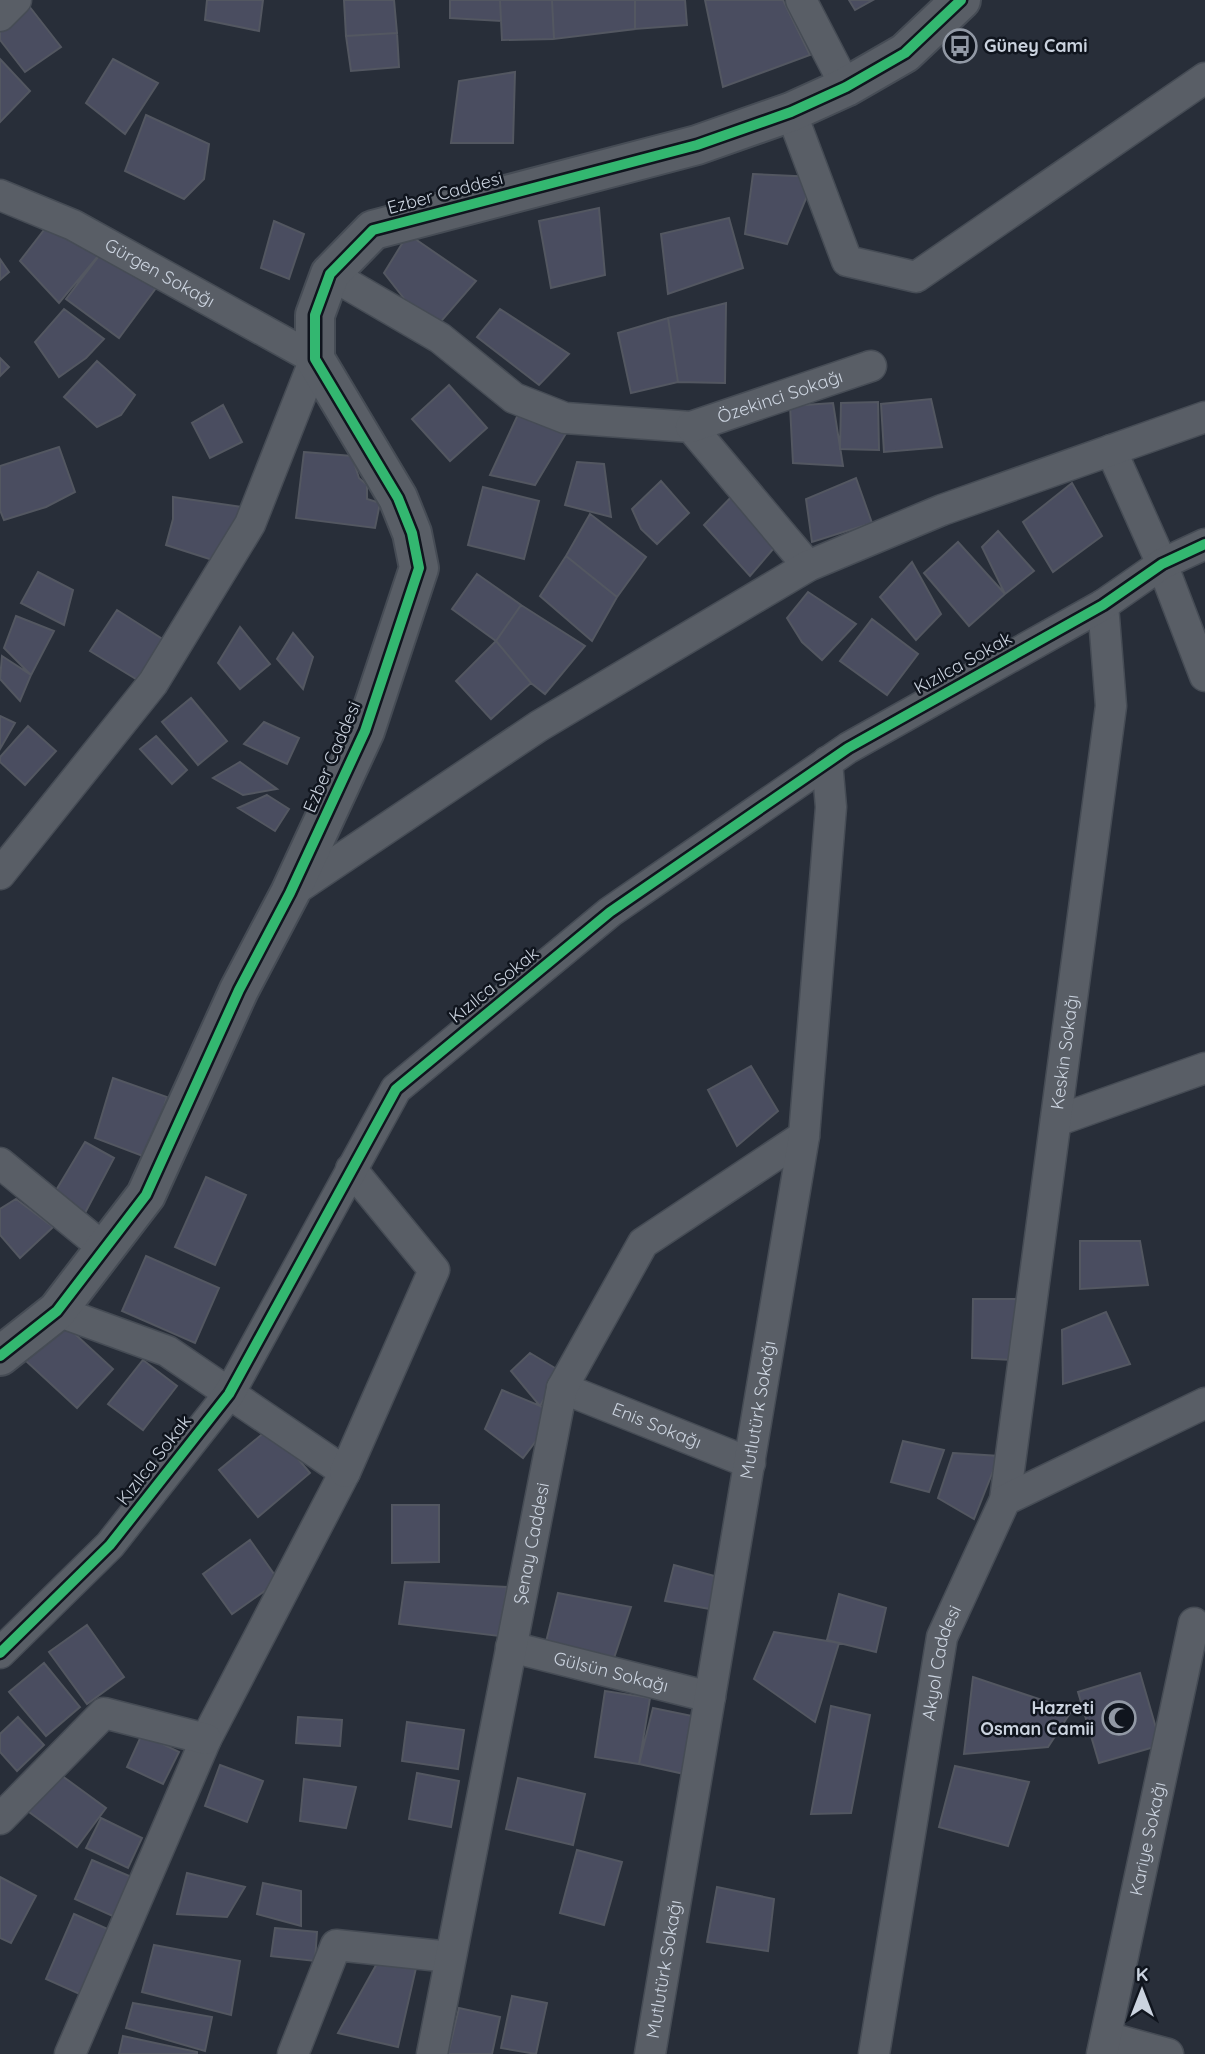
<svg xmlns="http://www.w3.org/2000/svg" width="1205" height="2054" font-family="Quicksand,sans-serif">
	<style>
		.building { fill: #4a4d60; stroke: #535761; stroke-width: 2 }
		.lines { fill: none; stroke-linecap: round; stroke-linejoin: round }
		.minor-casing { stroke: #464c55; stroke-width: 33 }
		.tertiary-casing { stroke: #464c55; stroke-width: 42 }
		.minor { stroke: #595e66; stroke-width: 30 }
		.tertiary { stroke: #595e66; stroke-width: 38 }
		.cycleway-casing { stroke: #10151e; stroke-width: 15 }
		.cycleway { stroke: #33b770; stroke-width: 10 }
		.labels { text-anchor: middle; stroke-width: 5; stroke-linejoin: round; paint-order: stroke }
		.poi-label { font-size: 18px; font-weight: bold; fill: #cbd3df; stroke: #10151e; text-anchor: start }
		.street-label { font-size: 18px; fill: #cbd3df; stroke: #10151e }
	</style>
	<rect width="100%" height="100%" fill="#282e39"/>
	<!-- building -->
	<path class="building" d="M207,0H263L259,31L205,20Z
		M344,0H394L397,33L346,36Z
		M450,0H500L501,21L450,18Z
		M500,0H552L554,39L502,40Z
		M552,0H635V29L554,39Z
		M635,0H685L687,25L635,29Z
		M705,0H783L810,55L723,87Z
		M849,0H873L855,10Z
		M29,6L61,47L25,72L0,40V29Z
		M397,33L399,67L351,71L346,36Z
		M0,59L30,91L0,122Z
		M113,59L158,83L125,134L86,103Z
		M515,72L513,143H451L459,81Z
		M146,115L209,144L204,179L184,199L125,171Z
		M753,174L815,177L787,244L745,234Z
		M599,208L605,275L551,288L539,221Z
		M54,217L108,244L59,303L20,261Z
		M729,218L743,268L668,294L661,234Z
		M274,221L304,234L289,279L261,268Z
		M408,234L476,281L431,333L384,273Z
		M108,244L159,284L119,338L66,299Z
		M0,259L9,272L0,280Z
		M726,303L725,383L678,382L668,318Z
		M64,309L104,339L86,358L59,377L35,342Z
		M500,309L569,354L539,385L477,337Z
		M668,318L678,382L631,393L618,333Z
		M0,358L9,367L0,376Z
		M97,361L135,395L121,415L97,427L64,397Z
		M449,385L487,428L450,461L412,419Z
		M931,399L942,447L884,452L881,404Z
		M878,402L879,450L840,449L841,403Z
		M833,403L843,466L793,463L790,406Z
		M223,405L242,442L210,458L192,423Z
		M522,406L571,425L535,485L490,475Z
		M59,447L75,492L46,507L4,520L0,510V466Z
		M304,452L352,456L359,478L367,485V499L380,503L375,528L296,518Z
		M577,462L604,464L611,517L565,505Z
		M856,478L872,523L812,542L806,499Z
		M661,481L689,513L657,544L641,529L632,509Z
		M1072,483L1102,536L1053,572L1023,522Z
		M483,487L539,501L524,559L468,545Z
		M738,490L780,541L750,576L704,525Z
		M173,497L249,508L219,562L166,545L173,519Z
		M590,514L646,557L617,597L566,556Z
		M998,531L1034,571L1005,594L982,547Z
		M958,542L1005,594L969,626L924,573Z
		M566,556L617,597L592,641L540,596Z
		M912,562L941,614L916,640L880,597Z
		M38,572L73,590L64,625L21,603Z
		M477,574L521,605L496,641L452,609Z
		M808,592L856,624L822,660L802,642L787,618Z
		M521,605L585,646L545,694L531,683L496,641Z
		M117,610L175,647L144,684L90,651Z
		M16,616L54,631L31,675L4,648Z
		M872,619L918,654L887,695L840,661Z
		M240,627L270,664L240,689L218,663Z
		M293,633L313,657L303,689L277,659Z
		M496,641L531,683L491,719L456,681Z
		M2,656L31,675L20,701L0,679Z
		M191,698L227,741L198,765L162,722Z
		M0,716L15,723L0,749Z
		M264,722L299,738L287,764L244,744Z
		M28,726L56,751L25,785L0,762V757Z
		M156,736L187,770L172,784L140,749Z
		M240,762L277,789L243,795L213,778Z
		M267,795L289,809L275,831L238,808Z
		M751,1066L778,1111L737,1146L708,1090Z
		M113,1078L167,1097L148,1158L95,1138Z
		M85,1142L114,1158L85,1213L55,1192Z
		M206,1177L246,1195L215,1265L175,1247Z
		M16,1199L53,1227L20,1258L0,1235V1209Z
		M1080,1241H1140L1148,1285L1080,1289Z
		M146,1256L219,1288L195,1343L122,1311Z
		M973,1299H1023L1013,1360L972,1358Z
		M1106,1312L1130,1364L1063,1384L1062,1330Z
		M62,1322L113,1369L77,1408L26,1361Z
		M530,1353L560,1371L540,1406L511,1371Z
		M143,1360L177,1386L143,1430L108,1404Z
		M502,1390L557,1413L523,1458L485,1429Z
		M271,1427L310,1473L258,1517L219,1470Z
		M903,1441L944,1450L929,1492L891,1482Z
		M953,1453L999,1456L974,1519L938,1498Z
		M392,1505H439V1562L392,1563Z
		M250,1540L279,1581L232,1614L203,1574Z
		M674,1565L718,1577L710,1609L665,1601Z
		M405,1582L507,1587L499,1636L399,1624Z
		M558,1593L631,1607L614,1658L546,1642Z
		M839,1594L886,1608L876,1652L827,1640Z
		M87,1625L124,1677L87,1704L49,1652Z
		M774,1632L839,1643L815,1722L754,1679Z
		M44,1663L80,1707L46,1736L9,1692Z
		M1140,1673L1161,1745L1099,1763L1078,1692Z
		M973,1677L1072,1710L1048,1747L964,1754Z
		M605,1691L650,1698L639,1764L595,1757Z
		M831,1706L870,1715L851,1813L811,1814Z
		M653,1708L697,1717L684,1774L639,1764Z
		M18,1717L44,1745L17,1771L0,1752V1734Z
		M298,1717L342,1720L340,1746L296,1743Z
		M407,1722L464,1730L458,1769L402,1761Z
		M142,1734L179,1752L163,1784L127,1767Z
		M220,1765L263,1781L247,1822L205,1806Z
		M955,1766L1029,1782L1008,1846L939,1827Z
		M54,1770L106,1808L77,1847L25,1809Z
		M417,1773L459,1781L451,1827L409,1819Z
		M518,1778L585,1794L573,1845L506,1829Z
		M304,1779L356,1787L346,1828L300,1821Z
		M101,1818L142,1838L128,1868L86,1848Z
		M577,1850L622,1862L604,1925L560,1913Z
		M92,1860L134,1878L117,1918L75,1899Z
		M187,1873L245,1887L227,1917L177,1914Z
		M0,1877L36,1896L11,1943L0,1938Z
		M263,1883L301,1891V1926L257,1914Z
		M717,1887L774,1899L768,1951L707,1942Z
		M74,1914L112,1931L84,1996L46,1979Z
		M275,1928L317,1932L315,1961L271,1956Z
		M154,1945L240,1961L231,2015L142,1992Z
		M379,1960L416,1968L398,2047L338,2033Z
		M512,1996L547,2003L536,2054L501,2048Z
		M133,2003L212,2017L205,2051L126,2028Z
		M459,2008L500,2017L492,2054H448Z
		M123,2036L197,2052V2054H119Z"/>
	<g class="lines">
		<defs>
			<g id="minor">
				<path d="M801,0L846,87"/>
				<path d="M0,16L16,0"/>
				<path d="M791,112L847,261L916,277L1205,78"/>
				<path id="s1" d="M0,195L73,225L315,359L250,524L153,683L0,874"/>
				<path d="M330,274L440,338L514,398L565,418L691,427L808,566"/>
				<path id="s2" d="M691,427L871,366"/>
				<path d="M1111,450L1162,564L1205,676"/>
				<path d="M290,893L539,726L808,566L942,510L1205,417"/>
				<path d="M1056,1121L1205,1068"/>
				<path d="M0,1163L105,1249"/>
				<path d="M57,1311L167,1351L345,1472L206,1739L70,2054"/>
				<path id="s3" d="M562,1388L750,1463"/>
				<path d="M345,1472L434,1270L351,1169"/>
				<path id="s4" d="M1005,1500L1111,706L1103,605"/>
				<path id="s5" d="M511,1647L710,1697"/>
				<path d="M0,1653L110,1545L229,1394L396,1089L610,912L848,748L1103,605L1162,564L1205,544"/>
				<path d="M0,1819L104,1713L206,1739"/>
				<path d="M1106,2037L1168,2054"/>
				<path d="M293,2054L336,1945L450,1957"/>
				<path id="s6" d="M432,2054L562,1388L643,1243L804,1136"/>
				<path id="s7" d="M650,2054L804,1136L831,807L827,762"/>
				<path id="s8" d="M874,2054L942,1637L1005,1500L1205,1403"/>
				<path id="s9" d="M1102,2054L1194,1623"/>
			</g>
			<path id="tertiary" d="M0,1356L57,1311L146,1195L239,990L290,893L365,731L419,568L412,533L398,498L315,359V315L330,274L373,230L697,145L791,112L846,87L905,53L961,0"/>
		</defs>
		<!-- minor casing -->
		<use href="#minor" class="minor-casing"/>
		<!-- tertiary casing -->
		<use href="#tertiary" class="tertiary-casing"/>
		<!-- minor -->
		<use href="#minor" class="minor"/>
		<!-- tertiary -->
		<use href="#tertiary" class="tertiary"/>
		<defs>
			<path id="cycleway" d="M0,1356L57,1311L146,1195L239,990L290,893L365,731L419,568L412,533L398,498L315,359V315L330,274L373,230L697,145L791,112L846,87L905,53L961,0
				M0,1653L110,1545L229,1394L396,1089L610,912L848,748L1103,605L1162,564L1205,544"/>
		</defs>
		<!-- cycleway casing -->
		<use href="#cycleway" class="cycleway-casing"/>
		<!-- cycleway -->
		<use href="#cycleway" class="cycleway"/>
	</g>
	<!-- icons -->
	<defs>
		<symbol id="bus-ring" viewBox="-11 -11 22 22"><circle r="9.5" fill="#10151e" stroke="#9299a5" stroke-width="1.5"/><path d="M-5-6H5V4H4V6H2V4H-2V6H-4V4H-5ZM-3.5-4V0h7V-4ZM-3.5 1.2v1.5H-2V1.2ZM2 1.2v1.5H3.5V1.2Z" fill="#9299a5"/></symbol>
		<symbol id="mosque-ring" viewBox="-11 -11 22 22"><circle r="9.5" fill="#10151e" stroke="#9299a5" stroke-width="1.5"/><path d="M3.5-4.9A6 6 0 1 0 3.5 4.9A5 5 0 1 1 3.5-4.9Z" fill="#9299a5"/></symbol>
	</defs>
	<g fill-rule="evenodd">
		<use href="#bus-ring" x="941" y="27" width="38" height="38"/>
		<use href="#mosque-ring" x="1100" y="1699" width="38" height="38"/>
	</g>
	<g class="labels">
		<!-- poi labels -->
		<g class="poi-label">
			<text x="984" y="52">Güney Cami</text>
			<text x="1094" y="1714" text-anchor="end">Hazreti<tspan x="1094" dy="21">Osman Camii</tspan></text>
		</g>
		<!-- street labels -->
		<g class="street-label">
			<text transform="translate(445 193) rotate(-15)" y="6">Ezber Caddesi</text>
			<text dy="6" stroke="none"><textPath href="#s1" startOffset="178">Gürgen Sokağı</textPath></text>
			<text dy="6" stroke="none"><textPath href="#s2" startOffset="94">Özekinci Sokağı</textPath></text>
			<text transform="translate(963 663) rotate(-29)" y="6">Kızılca Sokak</text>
			<text transform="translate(332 757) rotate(-67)" y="6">Ezber Caddesi</text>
			<text transform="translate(494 985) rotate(-39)" y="6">Kızılca Sokak</text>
			<text dy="6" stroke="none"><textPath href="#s4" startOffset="452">Keskin Sokağı</textPath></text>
			<text dy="6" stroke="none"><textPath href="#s7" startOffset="653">Mutlutürk Sokağı</textPath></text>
			<text dy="6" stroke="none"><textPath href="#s3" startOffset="102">Enis Sokağı</textPath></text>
			<text transform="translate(154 1460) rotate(-52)" y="6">Kızılca Sokak</text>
			<text dy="6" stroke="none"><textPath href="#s6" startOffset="520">Şenay Caddesi</textPath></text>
			<text dy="6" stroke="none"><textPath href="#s8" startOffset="397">Akyol Caddesi</textPath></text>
			<text dy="6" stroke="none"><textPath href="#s5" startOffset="103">Gülsün Sokağı</textPath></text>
			<text dy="6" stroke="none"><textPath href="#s9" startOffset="220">Kariye Sokağı</textPath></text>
			<text dy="6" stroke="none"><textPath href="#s7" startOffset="86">Mutlutürk Sokağı</textPath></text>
		</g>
	</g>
	<!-- north arrow -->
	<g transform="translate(1142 1991)" stroke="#10151e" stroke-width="5" paint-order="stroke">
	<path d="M0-5L12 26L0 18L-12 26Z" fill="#cbd3df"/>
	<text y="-10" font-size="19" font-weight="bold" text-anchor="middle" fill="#cbd3df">K</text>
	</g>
</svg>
